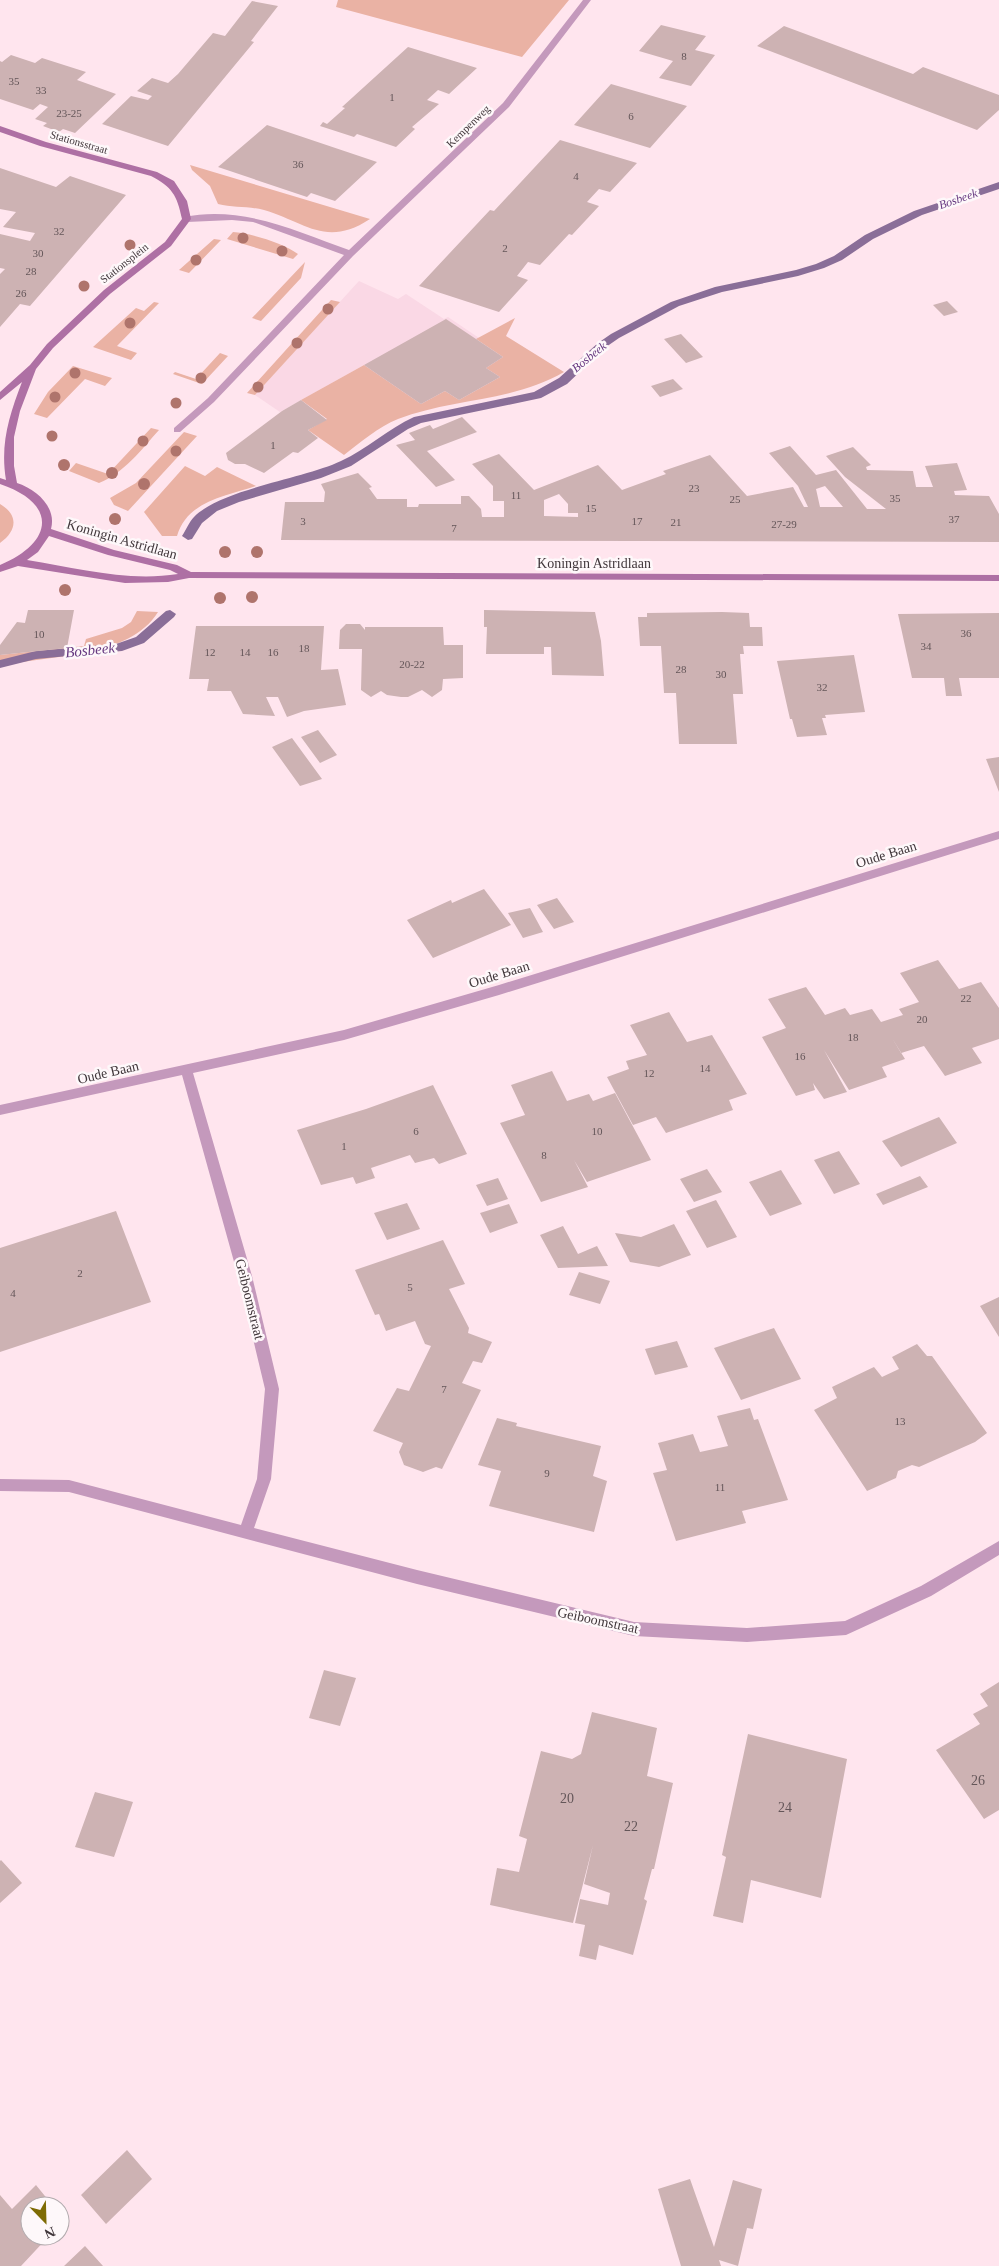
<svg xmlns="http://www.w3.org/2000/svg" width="999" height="2266" font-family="Georgia,serif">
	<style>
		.built { fill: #fad8e5 }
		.green { fill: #eab2a4 }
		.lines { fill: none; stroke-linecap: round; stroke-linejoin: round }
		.stream { fill: #8a6e98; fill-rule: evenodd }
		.building { fill: #cdb2b3; fill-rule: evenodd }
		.street { fill: #c499bc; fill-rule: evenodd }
		.secondary { fill: #ae70a4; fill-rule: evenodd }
		.tree { fill: #af746c }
		.labels { text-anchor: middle; stroke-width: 5; stroke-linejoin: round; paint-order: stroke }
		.number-label { font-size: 11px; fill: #645659 }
		.far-street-label { font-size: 11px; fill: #41373b; stroke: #fef8fa }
		.far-water-label { font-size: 12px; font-style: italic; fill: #663880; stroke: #fef8fa }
		.street-label { font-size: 14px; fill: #41373b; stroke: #fef8fa }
		.near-number-label { font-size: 14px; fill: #645659 }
		.water-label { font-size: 15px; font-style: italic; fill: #663880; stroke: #fef8fa }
	</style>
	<rect width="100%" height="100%" fill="#ffe5ee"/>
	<!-- built -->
	<path class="built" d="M359,281L398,299L406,294L444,319L448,317L479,338L477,340L503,357L500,377L459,400L445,391L421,404L364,365L280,412L255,395Z"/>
	<!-- green -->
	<path class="green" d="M338,0H569L522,57L336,7Z
		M190,165L370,219C326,248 305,222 264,210C249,206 233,208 218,204L210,186L192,170Z
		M233,232C250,233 284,243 298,254L293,259L227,239Z
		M214,239L221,240L189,273L179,270Z
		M305,262L301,278L261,321L252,318Z
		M331,300L340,302L255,395L247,393Z
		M154,302L159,303L117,346L137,353L131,360L93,347L136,308L144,311Z
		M515,318L506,336L564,372C513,402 452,398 398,419C378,427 361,442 344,455L308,430L327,419L301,400L364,365L421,404L445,391L459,400L500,377L486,368L503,357L476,339Z
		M220,353L228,356L202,384L173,374L175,372L196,379Z
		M73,366L112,378L105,386L85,379L47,418L34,414L48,392Z
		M151,428L159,430C141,450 124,473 99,483L69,471L76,463L108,474Z
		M184,432L197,436L128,511L114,505L110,498L136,483Z
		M185,466L205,476L217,467L256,486C226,496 187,501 177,536H162L144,512Z
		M0,504C19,515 17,531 0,543Z
		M137,611L158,612C129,659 47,655 0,666V655L84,646L86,639L122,628L131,622Z"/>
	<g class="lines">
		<!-- stream -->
		<path class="stream" d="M999,182V189L922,215L873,239L842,260L824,268L798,276L722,292L679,306L619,338L606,347L567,384L541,398L421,423L408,429L351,466L321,478L239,502L217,511L202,523L192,539L188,540L182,536C186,530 189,522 194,517C221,489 303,479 341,461C367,449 388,429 414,417L534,392L559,378L598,343L611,334L671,302L715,287L796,270L816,264L834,256L865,235L914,211Z
			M170,610L176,614L174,617L144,643L122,651L36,659L0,668V660L36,651L116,644L136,637L166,611Z"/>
	</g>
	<!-- building -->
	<path class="building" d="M252,1L278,6L251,41L254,42L168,146L102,124L131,96L148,100L152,96L137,91L152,78L168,83L178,74L213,33L225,36Z
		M661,25L706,36L695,50L715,55L691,86L659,78L673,61L639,51Z
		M784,26L913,74L923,67L999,95V110L977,130L757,46Z
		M408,47L477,68L449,94L438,90L427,100L439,104L412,127L415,129L396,147L357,134L354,137L320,126L323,122L327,124L345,108L342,107Z
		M11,55L35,63L42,58L86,72L77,80L116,94L75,133L63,129L59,132L43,126L47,123L35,119L48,107L40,104L33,110L0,99V61L2,62Z
		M611,84L687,106L650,148L574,125Z
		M267,125L377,162L335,201L311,193L307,197L218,167Z
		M560,140L637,163L610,192L599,189L587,202L599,206L572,235L569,234L540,265L528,262L517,276L528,280L499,312L419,286L490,210L494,211Z
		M0,168L56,187L70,176L126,195L30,306L20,304L0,327V274L5,269L0,268V234L30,241L35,233L3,227L16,212L0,209Z
		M947,301L958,312L944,316L933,305Z
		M446,319L503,357L486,368L500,377L459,400L445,391L421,404L364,365Z
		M681,334L703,357L686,363L664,339Z
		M673,379L683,389L660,397L651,386Z
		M301,400L327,420L308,430L318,438L298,453L293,452L264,473L245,464H235L228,460L226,453L282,411Z
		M462,417L477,432L427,451L455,480L436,487L396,445L415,440L409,433L430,425L433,429Z
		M790,446L816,475L836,470L867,509H886L845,477L826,456L853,447L871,465L866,467L867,470L913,471L916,487H933L925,466L957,463L967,490L954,491L955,495L989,496L999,514V542L281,540L285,502H324L325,492L321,484L358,473L372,487L369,488L377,499H407V507H418L419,504H461V496H469L481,509L482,517H504V501H493V486L472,464L499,454L534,490L598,465L622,490L666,474L663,471L710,455L747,496L793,487L804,507H808L798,486L769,453ZM825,486L843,507H820L816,489ZM559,494L568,504V513H578V517L544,516V500Z
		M28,610H74L67,648L0,655V645L17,622L25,623Z
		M484,610L595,612L601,641L604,676L552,675L551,647H544V654H486L487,627H484Z
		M722,612L749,613L750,627H762L763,646H743L744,654H740L743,694H733L737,744H679L676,693H664L661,646H640L638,617H647V613Z
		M999,613V678H959L962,696H946L944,678H912L898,614Z
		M346,624H360L365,630V627H443L444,645H463V678L443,679L442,690L432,697L422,690L408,697H401L387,695L381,691L371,697L361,690L362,649H339L340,630Z
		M196,626H324L321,670L338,669L346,705L304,711L287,717L278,697H266L275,716L243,714L231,691H207L209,679H189Z
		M854,655L865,712L825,715L826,718H822L827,735L797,737L792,719H790L777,661Z
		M318,730L337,755L320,763L301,737Z
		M292,738L322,779L300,786L272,747Z
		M999,757V792L986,759Z
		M484,889L511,925L433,958L407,920L451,900L452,903Z
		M557,898L574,922L554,929L537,905Z
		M530,908L543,932L523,938L508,913Z
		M938,960L959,989L981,982L999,1008V1039L972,1048L982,1063L945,1076L924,1046L901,1053L892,1038L905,1059L882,1067L887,1077L849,1090L824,1050L847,1092L824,1099L813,1083L815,1090L796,1096L762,1037L786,1028L768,999L806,987L825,1015L845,1008L850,1015L872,1009L881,1022L903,1015L899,1009L919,1002L900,973Z
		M669,1012L687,1042L712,1035L747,1094L729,1100L733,1110L666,1133L656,1117L633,1125L607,1077L629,1069L626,1061L647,1055L630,1025Z
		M552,1071L567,1101L589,1094L593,1101L615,1093L651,1160L587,1182L574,1160L588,1187L541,1202L500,1123L525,1115L511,1085Z
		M433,1085L467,1154L439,1164L434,1158L415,1163L410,1155L371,1168L375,1178L356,1184L353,1177L321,1185L297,1130L366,1109Z
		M939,1117L957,1143L901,1167L882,1141Z
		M839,1151L860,1184L834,1194L814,1160Z
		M707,1169L722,1192L694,1202L680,1179Z
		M781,1170L802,1204L770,1216L749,1182Z
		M920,1176L928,1187L883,1205L876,1194Z
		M498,1178L508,1199L487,1206L476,1185Z
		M716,1200L737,1237L707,1248L686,1211Z
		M407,1203L420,1229L387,1240L374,1213Z
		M509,1204L518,1223L490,1233L480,1213Z
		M116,1211L151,1302L0,1352V1248Z
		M674,1224L691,1255L659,1267L630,1262L615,1233L641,1237Z
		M563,1226L578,1254L597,1246L608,1266L558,1268L540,1235Z
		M443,1240L465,1284L449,1289L469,1328L468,1333L492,1342L482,1363L473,1361L462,1383L481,1390L442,1469L436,1467L423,1472L404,1465L399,1452L403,1443L373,1431L397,1388L409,1391L431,1346L425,1344L415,1321L386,1331L379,1314L375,1315L355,1270Z
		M579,1272L610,1281L600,1304L569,1295Z
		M999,1297V1337L980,1306Z
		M774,1328L801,1379L741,1400L714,1348Z
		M677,1341L688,1367L655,1375L645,1349Z
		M917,1344L927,1356H932L987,1433L975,1442L919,1467L912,1465L898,1471L896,1478L867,1491L814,1410L837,1398L832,1387L874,1367L882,1377L899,1369L892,1357Z
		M750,1408L754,1420L758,1419L788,1500L742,1511L746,1523L676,1541L653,1473L667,1470L658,1443L693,1434L700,1452L728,1446L717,1416Z
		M497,1418L517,1423L516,1426L601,1446L593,1476L607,1481L594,1532L489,1506L501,1471L478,1465Z
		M324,1670L356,1678L340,1726L309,1718Z
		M999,1682V1810L984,1819L936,1750L980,1724L973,1714L988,1706L980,1694Z
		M592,1712L657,1728L647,1776L673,1783L654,1869H652L644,1899L647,1901L633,1955L599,1945L596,1960L579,1956L585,1925L575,1923L580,1899L608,1905L610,1893L584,1884L593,1845L573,1923L490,1905L497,1868L519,1872L527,1839L519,1836L541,1751L572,1759L581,1754Z
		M748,1734L847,1759L821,1898L751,1880L743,1923L713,1916L726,1857L722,1855Z
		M95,1792L133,1802L114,1857L75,1847Z
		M1,1860L22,1883L0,1903V1861Z
		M127,2150L152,2179L106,2224L81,2195Z
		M690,2179L714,2247L733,2180L762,2189L753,2229L747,2228L738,2266L719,2260L721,2266H681L658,2189Z
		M36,2185L53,2206H30V2236H49L21,2266H0V2195L12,2209Z
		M85,2246L103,2266H64Z"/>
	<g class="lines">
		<!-- street -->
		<path class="street" d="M583,0H591L509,107L353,256L214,402L180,432H174V428L208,398L344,255L253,222L232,220L187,222L183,219L184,217C242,205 296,231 349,250L503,103Z
			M999,831V839L499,995L344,1040L193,1073L252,1276L279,1389L271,1479L254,1528L417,1570L634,1622L747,1628L845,1621L921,1586L999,1541V1555L931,1596L846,1635L747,1642L634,1636L417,1584L69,1492L0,1491V1479L69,1480L241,1525L257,1479L265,1389L238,1276L182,1075L0,1115V1105L344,1030L499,985Z"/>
		<!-- secondary -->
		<path class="secondary" d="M0,126L46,142L157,172L174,181L187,201L191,219L171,246L110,294L53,348L36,369L20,411L14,437V466L17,483C36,489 57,507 51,529L114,550L177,565L191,572L999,575V581L189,578L168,582L125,583L18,566L0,572V565C53,543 59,504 0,484V478L6,480C0,444 9,416 22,382L0,400V392L30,365L47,344L104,290L165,242L182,219C177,195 172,187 151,176L40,146L0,132ZM49,536L108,555L170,570L178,574C127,582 77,568 27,560L38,552Z"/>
	</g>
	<!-- trees -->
	<g class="tree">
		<circle cx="243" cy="238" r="5.5"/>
		<circle cx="130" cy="245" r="5.5"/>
		<circle cx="282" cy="251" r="5.5"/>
		<circle cx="196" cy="260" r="5.5"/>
		<circle cx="84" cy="286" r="5.5"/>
		<circle cx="328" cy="309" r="5.5"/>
		<circle cx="130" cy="323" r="5.5"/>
		<circle cx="297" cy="343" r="5.5"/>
		<circle cx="75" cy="373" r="5.5"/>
		<circle cx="201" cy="378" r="5.5"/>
		<circle cx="258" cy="387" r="5.5"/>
		<circle cx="55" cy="397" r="5.5"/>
		<circle cx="176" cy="403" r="5.5"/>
		<circle cx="52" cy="436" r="5.5"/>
		<circle cx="143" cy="441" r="5.5"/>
		<circle cx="176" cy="451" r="5.5"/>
		<circle cx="64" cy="465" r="6"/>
		<circle cx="112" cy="473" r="6"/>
		<circle cx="144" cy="484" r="6"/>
		<circle cx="115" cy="519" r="6"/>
		<circle cx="225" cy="552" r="6"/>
		<circle cx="257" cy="552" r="6"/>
		<circle cx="65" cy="590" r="6"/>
		<circle cx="252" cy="597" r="6"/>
		<circle cx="220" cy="598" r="6"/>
	</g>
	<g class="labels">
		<!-- number labels -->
		<g class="number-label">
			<text x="684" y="60">8</text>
			<text x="14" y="85">35</text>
			<text x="41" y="94">33</text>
			<text x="392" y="101">1</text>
			<text x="69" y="117">23-25</text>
			<text x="631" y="120">6</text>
			<text x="298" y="168">36</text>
			<text x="576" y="180">4</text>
			<text x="59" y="235">32</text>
			<text x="505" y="252">2</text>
			<text x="38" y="257">30</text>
			<text x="31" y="275">28</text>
			<text x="21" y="297">26</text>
			<text x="273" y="449">1</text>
			<text x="694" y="492">23</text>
			<text x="516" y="499">11</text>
			<text x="895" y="502">35</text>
			<text x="735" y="503">25</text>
			<text x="591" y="512">15</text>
			<text x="954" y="523">37</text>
			<text x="303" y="525">3</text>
			<text x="637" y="525">17</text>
			<text x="676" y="526">21</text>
			<text x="784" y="528">27-29</text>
			<text x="454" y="532">7</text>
			<text x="966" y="637">36</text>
			<text x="39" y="638">10</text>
			<text x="926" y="650">34</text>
			<text x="304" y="652">18</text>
			<text x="210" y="656">12</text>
			<text x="245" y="656">14</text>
			<text x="273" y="656">16</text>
			<text x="412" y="668">20-22</text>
			<text x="681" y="673">28</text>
			<text x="721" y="678">30</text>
			<text x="822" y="691">32</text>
			<text x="966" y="1002">22</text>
			<text x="922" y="1023">20</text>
			<text x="853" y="1041">18</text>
			<text x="800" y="1060">16</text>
			<text x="705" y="1072">14</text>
			<text x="649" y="1077">12</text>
			<text x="416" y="1135">6</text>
			<text x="597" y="1135">10</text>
			<text x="344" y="1150">1</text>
			<text x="544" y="1159">8</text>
			<text x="80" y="1277">2</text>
			<text x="410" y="1291">5</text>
			<text x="13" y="1297">4</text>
			<text x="444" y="1393">7</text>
			<text x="900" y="1425">13</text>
			<text x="547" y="1477">9</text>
			<text x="720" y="1491">11</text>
		</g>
		<!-- far-street labels -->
		<g class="far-street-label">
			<text transform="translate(468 126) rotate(-44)" y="4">Kempenweg</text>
			<text transform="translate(79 142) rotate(16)" y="4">Stationsstraat</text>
			<text transform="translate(124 263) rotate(-38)" y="4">Stationsplein</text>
		</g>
		<!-- far-water labels -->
		<g class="far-water-label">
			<text transform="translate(958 199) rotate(-19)" y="4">Bosbeek</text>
			<text transform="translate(589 357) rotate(-39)" y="4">Bosbeek</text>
		</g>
		<!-- street labels -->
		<g class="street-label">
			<text transform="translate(122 539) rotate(16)" y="5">Koningin Astridlaan</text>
			<text x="594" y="568">Koningin Astridlaan</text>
			<text transform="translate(886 854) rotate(-17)" y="5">Oude Baan</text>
			<text transform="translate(499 974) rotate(-17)" y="5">Oude Baan</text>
			<text transform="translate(108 1072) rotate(-13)" y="5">Oude Baan</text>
			<text transform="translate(250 1299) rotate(76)" y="5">Geiboomstraat</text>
			<text transform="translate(598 1620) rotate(12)" y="5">Geiboomstraat</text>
		</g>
		<!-- near-number labels -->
		<g class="near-number-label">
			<text x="978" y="1785">26</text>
			<text x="567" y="1803">20</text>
			<text x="785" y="1812">24</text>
			<text x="631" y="1831">22</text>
		</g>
		<!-- water labels -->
		<g class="water-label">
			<text transform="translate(90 650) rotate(-6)" y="5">Bosbeek</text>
		</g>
	</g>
	<!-- north arrow -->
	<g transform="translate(45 2221) rotate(157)"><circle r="24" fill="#fef8fa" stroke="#b2abae"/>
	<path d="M0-4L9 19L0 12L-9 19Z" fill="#7e6b04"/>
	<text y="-8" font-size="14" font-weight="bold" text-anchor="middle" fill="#41373b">N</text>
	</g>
</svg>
